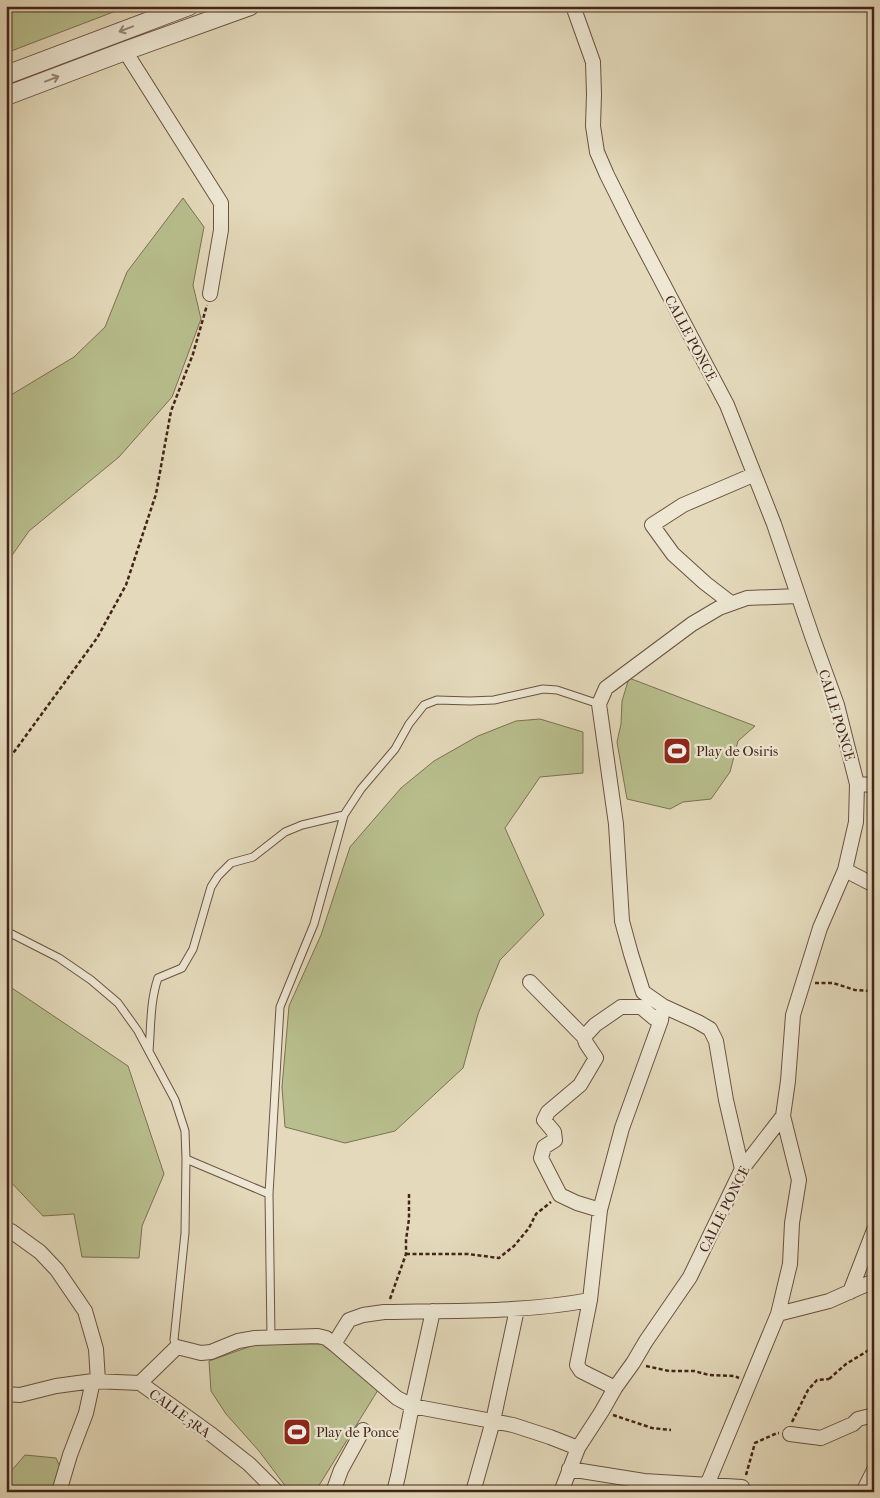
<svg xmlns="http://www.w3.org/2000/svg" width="880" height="1498" font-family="'IM FELL French Canon',serif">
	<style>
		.green { fill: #b8be8d; stroke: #7e7153 }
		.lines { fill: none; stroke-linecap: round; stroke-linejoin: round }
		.service-casing { stroke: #6b5242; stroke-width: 9 }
		.minor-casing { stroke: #6b5242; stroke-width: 16 }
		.tertiary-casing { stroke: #6b5242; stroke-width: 20 }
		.path { stroke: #432419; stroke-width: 2.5; stroke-dasharray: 4 2.5; stroke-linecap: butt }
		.service { stroke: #ede7d3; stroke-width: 7 }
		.minor { stroke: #ede7d3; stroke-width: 14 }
		.tertiary { stroke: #ede7d3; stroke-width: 18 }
		.oneway { stroke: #988676 }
		.labels { text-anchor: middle; stroke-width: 4.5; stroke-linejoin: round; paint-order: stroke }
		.street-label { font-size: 14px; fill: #432419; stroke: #ede7d3 }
		.poi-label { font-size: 14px; fill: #432419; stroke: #ede7d3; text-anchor: start }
	</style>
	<rect width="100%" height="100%" fill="#e4dabb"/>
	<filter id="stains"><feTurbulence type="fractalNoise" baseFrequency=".004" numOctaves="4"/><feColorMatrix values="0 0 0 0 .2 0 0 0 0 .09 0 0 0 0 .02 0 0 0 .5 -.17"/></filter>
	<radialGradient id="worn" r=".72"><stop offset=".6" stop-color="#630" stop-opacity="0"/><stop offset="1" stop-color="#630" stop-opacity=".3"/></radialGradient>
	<!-- green -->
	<path class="green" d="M6,6H129L6,53Z
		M183,198L204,227L193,285L201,319L172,397L119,457L29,531L6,564V398L74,357L105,327L127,272Z
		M629,678L755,726L738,741L730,772L711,799L683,802L670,809L627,799L617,742L621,724L622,701Z
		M540,719L583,732V773L540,777L505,828L544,915L500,960L478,1014L463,1068L395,1131L345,1143L285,1127L282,1087L289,1006L321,935L350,847L401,788L434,761L478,736L516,721Z
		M6,984L128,1066L164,1174L142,1226L139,1258L82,1257L74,1214L43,1216L6,1177Z
		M257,1344H326L378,1390L315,1492L289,1491L259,1451L226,1414L211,1391L209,1361Z
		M25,1455L56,1458L61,1469L55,1492H6V1485L9,1484L12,1470Z"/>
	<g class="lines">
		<defs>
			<path id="service" d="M6,931L59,958L91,980L118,1003L138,1031L175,1100L185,1131L186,1159L185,1233L174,1340L177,1347
				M149,1051C151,1027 150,1001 158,978L182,968L193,949L211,887L218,876L231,863L253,857L285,832L302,825L344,815
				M186,1159L269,1194
				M271,1337L269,1194L280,1007L314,924L344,815L361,789L395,749L409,724L424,705L437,700L470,701L494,700L543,689L557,690L599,704"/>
			<path id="minor" d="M125,51L221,203V230L210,294
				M731,603L705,583L673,554L652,525L683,505L753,475
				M857,784L874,785
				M845,870L874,885
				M530,982L584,1037
				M742,1169L726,1100L716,1041L710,1029L698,1022L663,1006L643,992L631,954L622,921L616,824L599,704L606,688L692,624L719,608L747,598L798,596
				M600,1210L577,1203L560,1195L541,1158L544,1147L555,1140L554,1132L544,1120L548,1112L580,1085L596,1058L586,1043L584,1037L595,1025L621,1007H641L654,1018L661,1020
				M11,1231L40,1252L57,1270L85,1311L96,1349L98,1381
				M850,1292L874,1230
				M778,1314L829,1301L874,1281
				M334,1344L349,1320L363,1315L384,1312C453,1310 522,1313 590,1300
				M140,1383L177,1347L201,1353L211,1352L238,1341L255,1338L318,1336L326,1338L334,1344L397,1398L412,1406L513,1425L550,1437L578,1448
				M615,1388L581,1371L577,1365L590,1300L600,1210L622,1128L661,1020L663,1006
				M6,1394L20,1395L56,1386L93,1381L140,1383L212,1435L249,1464L277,1492
				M790,1434L821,1438L853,1424L858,1419L874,1415
				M569,1469L644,1481L742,1487
				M707,1485L778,1314L790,1264L792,1223L799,1180L783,1116
				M6,1492H8
				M59,1492L70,1455L86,1413L93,1381
				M333,1492L341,1470L363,1430
				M394,1492L398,1476L412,1406L433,1311
				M473,1492L493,1421L517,1309
				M561,1492L578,1448L602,1411L615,1388L633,1363L646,1341L690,1277L742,1169L783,1116L788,1081L793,1015L820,928L845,870L856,822L857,784L837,705L812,636L774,524L727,405L630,221L607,175L597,152L593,126L594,94L593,62L573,6
				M863,1492L874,1470"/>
			<path id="tertiary" d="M6,75L189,6
				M6,96L125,51L250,6"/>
		</defs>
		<!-- service casing -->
		<use href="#service" class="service-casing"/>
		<!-- minor casing -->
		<use href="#minor" class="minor-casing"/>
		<!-- tertiary casing -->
		<use href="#tertiary" class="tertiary-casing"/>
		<!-- path -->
		<path class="path" d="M6,763L97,638L126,585L156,494L171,411L193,354L207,305
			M815,983H833L855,990L870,991L874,999
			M406,1254H468L499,1258L514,1246L529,1228L536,1214L551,1202
			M390,1299L406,1254V1240L409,1219V1193
			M646,1366L669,1371H694L709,1375L734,1376L739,1378
			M829,1379L846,1364L874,1347
			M613,1415L652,1428L671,1430
			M792,1422L808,1390L817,1380L829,1379
			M746,1475L755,1443L777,1433H779"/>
		<!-- service -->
		<use href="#service" class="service"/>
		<!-- minor -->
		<use href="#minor" class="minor"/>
		<!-- tertiary -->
		<use href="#tertiary" class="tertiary"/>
	</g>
	<!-- one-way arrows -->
	<defs><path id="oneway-shaft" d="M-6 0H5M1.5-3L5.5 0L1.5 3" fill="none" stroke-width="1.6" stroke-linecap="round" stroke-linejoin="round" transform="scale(1.25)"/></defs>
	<g class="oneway">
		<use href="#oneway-shaft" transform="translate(126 29) rotate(159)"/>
		<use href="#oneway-shaft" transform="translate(52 79) rotate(-21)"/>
	</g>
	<!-- icons -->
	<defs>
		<symbol id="stadium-square" viewBox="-11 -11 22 22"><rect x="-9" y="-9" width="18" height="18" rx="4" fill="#8f2418" stroke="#ede7d3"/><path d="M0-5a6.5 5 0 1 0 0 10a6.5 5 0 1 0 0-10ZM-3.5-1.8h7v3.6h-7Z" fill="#fff"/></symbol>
	</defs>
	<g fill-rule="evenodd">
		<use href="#stadium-square" x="661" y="735" width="32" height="32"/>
		<use href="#stadium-square" x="281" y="1416" width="32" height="32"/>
	</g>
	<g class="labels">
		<!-- street labels -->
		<g class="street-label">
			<text transform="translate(691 338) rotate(62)" y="5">CALLE PONCE</text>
			<text transform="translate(837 715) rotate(73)" y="5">CALLE PONCE</text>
			<text transform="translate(724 1209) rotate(-63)" y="5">CALLE PONCE</text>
			<text transform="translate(180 1413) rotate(36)" y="5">CALLE 3RA</text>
		</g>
		<!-- poi labels -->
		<g class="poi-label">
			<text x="696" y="756">Play de Osiris</text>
			<text x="316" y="1437">Play de Ponce</text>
		</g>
	</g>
	<!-- margin -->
	<rect width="880" height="1498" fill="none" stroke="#e4dabb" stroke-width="25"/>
	<rect x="8" y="8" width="865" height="1483" fill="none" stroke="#432419" stroke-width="2.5"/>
	<rect x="12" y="12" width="855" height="1473" fill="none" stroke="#432419"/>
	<rect width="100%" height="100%" filter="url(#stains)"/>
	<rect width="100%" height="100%" fill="url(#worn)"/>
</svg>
